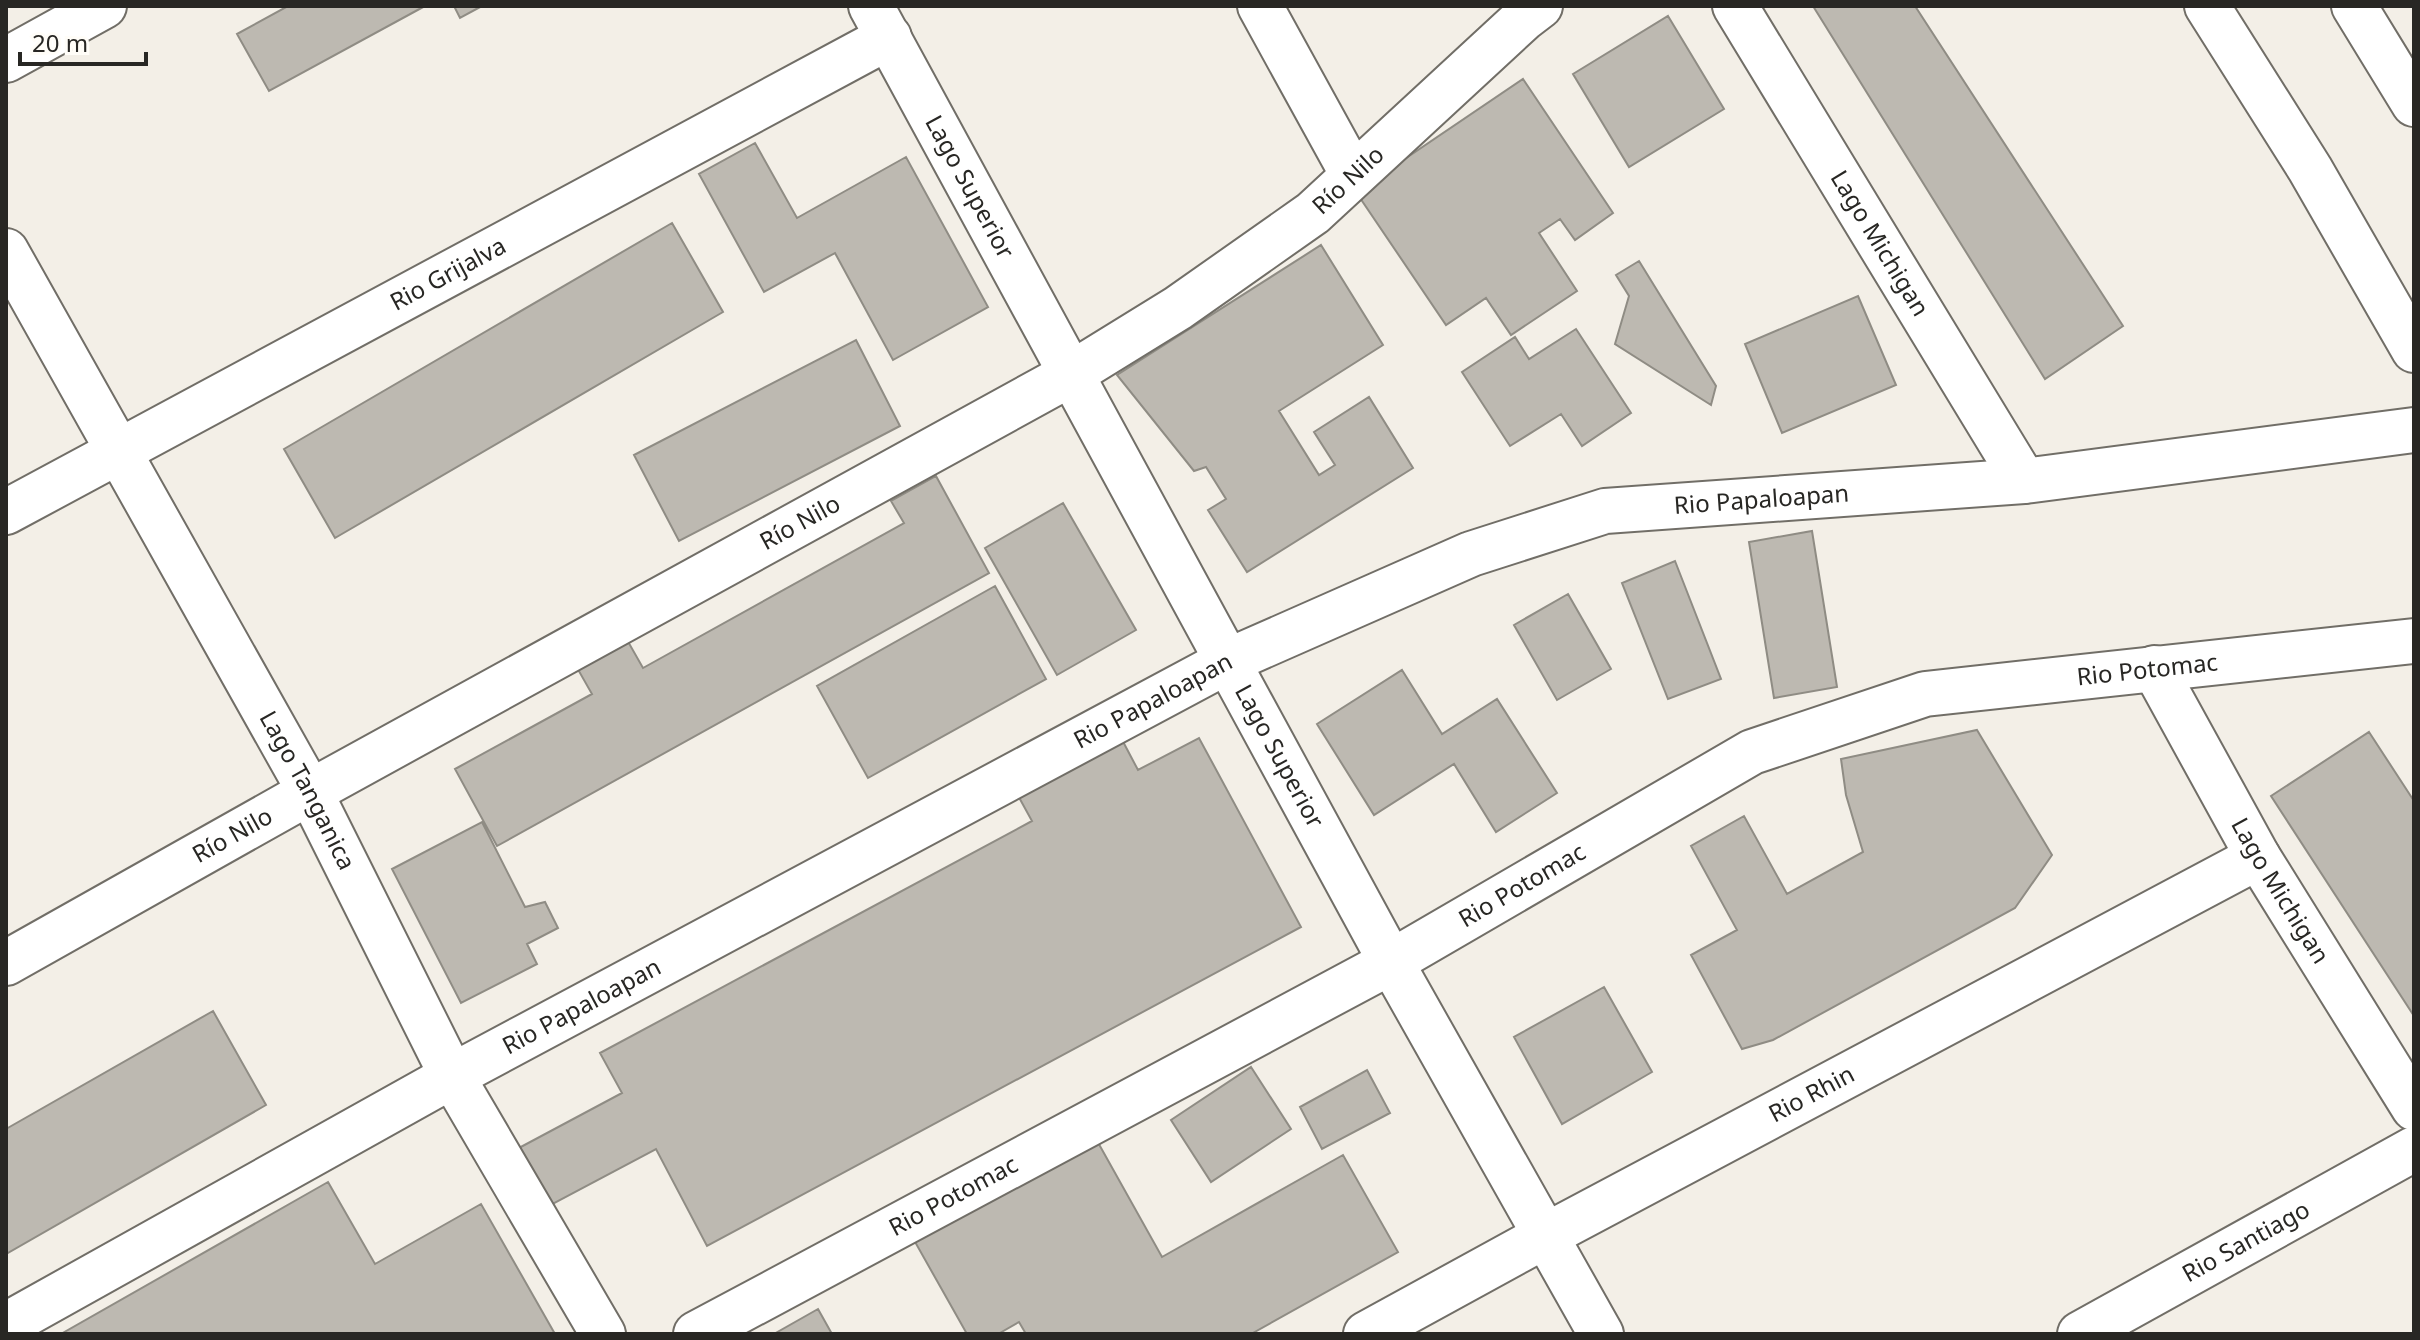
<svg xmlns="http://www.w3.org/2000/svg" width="2420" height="1340" font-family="'Noto Sans',sans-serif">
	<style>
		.building { fill: #bdb9b1; stroke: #8f8c84; stroke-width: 2 }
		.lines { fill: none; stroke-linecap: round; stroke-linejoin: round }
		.minor-casing { stroke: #716e67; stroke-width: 48 }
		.minor { stroke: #fff; stroke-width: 44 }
		.labels { text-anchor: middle; stroke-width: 6; stroke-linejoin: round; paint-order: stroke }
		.street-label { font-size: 24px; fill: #282724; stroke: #fffdf8 }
	</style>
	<rect width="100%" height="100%" fill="#f3efe7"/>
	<!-- building -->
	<path class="building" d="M288,6H425L269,91L237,34Z
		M454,6H482L460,18Z
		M1813,6H1915L2123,326L2045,379Z
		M1668,16L1724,109L1629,167L1573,74Z
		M1523,79L1613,213L1575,240L1560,219L1539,233L1577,291L1511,335L1486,298L1446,325L1356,192Z
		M755,143L797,218L906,157L988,307L893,360L835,253L764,292L699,174Z
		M672,223L723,312L335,538L284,449Z
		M1321,245L1383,345L1279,411L1319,475L1335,465L1314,432L1369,397L1413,468L1247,572L1208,510L1226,499L1206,467L1194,471L1117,375Z
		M1639,261L1716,386L1711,405L1615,344L1629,296L1616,275Z
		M1858,296L1896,385L1782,433L1745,344Z
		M1576,329L1631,413L1582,446L1561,414L1510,446L1462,372L1515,337L1529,359Z
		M856,340L900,426L679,541L634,455Z
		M936,476L989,573L497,846L455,769L592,694L576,666L626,638L643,668L904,523L891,501Z
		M1063,503L1136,630L1057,675L985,548Z
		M1812,531L1837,687L1774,698L1749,542Z
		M1675,561L1721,679L1668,699L1622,583Z
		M995,586L1046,679L868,778L817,686Z
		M1568,594L1611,669L1557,700L1514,625Z
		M1402,670L1442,734L1497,699L1557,793L1496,832L1454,764L1374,815L1317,724Z
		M1977,730L2052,855L2015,908L1773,1040L1742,1049L1691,955L1737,930L1691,846L1744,816L1787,894L1863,852L1846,795L1841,759Z
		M2369,732L2414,801V1016L2271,796Z
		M1119,734L1138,770L1199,738L1301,927L707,1246L656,1149L547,1207L517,1149L622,1093L600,1053L1032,821L1015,790Z
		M482,822L525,907L545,902L558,928L527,944L537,964L461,1003L392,869Z
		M1604,987L1652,1072L1562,1124L1514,1037Z
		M213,1011L266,1105L6,1254V1129Z
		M1251,1067L1291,1129L1211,1182L1171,1120Z
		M1367,1070L1390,1113L1322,1149L1300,1107Z
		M1091,1130L1162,1257L1343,1155L1398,1252L1251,1334H1026L1019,1322L998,1334H967L910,1233Z
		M328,1182L375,1264L481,1204L555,1334H61Z
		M818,1309L832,1334H774Z"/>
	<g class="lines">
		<defs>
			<g id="minor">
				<path id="s1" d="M871,6L1391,962L1601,1334"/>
				<path d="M1260,6L1353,175"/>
				<path id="s2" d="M1735,6L2024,481"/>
				<path d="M2207,6L2310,169L2414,350"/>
				<path d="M2354,6L2414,104"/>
				<path d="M6,60L104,6"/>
				<path id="s3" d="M6,251L310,792L452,1076L603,1334"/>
				<path id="s4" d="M6,512L889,37"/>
				<path id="s5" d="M2154,668L2258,857L2414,1108"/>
				<path id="s6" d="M6,963L310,792L1071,374L1178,308L1313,213L1523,19L1540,6"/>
				<path id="s7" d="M6,1325L452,1076L1226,662L1471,554L1605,511L2024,481L2414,430"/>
				<path id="s8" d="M696,1334L1391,962L1752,752L1925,694L2414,641"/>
				<path id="s9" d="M1366,1334L1545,1236L2258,857"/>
				<path id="s10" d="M2080,1334L2414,1149"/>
			</g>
		</defs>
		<!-- minor casing -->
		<use href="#minor" class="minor-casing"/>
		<!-- minor -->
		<use href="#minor" class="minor"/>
	</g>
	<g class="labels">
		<!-- street labels -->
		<g class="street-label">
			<text dy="8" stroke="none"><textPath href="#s6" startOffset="1556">Río Nilo</textPath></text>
			<text dy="8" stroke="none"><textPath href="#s1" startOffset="206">Lago Superior</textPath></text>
			<text dy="8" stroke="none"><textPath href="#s2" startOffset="278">Lago Michigan</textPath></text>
			<text dy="8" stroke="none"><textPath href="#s4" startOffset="502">Rio Grijalva</textPath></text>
			<text dy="8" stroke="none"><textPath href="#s7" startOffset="1954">Rio Papaloapan</textPath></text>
			<text dy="8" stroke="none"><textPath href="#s6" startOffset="908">Río Nilo</textPath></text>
			<text dy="8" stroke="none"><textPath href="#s8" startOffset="1612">Rio Potomac</textPath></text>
			<text dy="8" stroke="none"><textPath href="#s7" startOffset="1306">Rio Papaloapan</textPath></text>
			<text dy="8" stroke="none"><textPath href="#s1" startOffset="854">Lago Superior</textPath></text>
			<text dy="8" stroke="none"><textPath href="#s3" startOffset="618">Lago Tanganica</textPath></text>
			<text dy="8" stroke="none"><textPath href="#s6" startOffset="260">Río Nilo</textPath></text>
			<text dy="8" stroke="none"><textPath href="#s8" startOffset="940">Rio Potomac</textPath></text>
			<text dy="8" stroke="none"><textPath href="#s5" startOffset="256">Lago Michigan</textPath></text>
			<text dy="8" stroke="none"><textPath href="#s7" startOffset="658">Rio Papaloapan</textPath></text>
			<text dy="8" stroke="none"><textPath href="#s9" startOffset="506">Rio Rhin</textPath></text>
			<text dy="8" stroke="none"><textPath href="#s8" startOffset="292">Rio Potomac</textPath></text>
			<text dy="8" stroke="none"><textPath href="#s10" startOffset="190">Rio Santiago</textPath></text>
		</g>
	</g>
	<!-- border -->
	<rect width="2420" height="1340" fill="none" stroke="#282724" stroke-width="16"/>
	<!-- scale -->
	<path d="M20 52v12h126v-12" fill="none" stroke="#282724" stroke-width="4"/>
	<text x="32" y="52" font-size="24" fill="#282724" stroke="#fffdf8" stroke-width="6" paint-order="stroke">20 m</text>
</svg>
